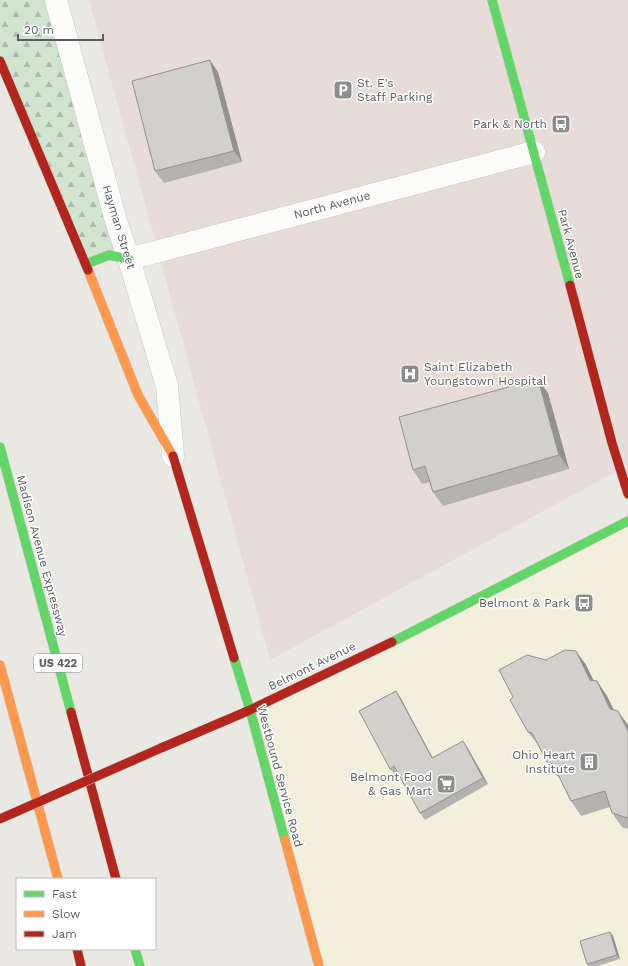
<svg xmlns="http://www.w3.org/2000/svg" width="628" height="966" font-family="'Work Sans',sans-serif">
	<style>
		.commercial { fill: #f2efdc }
		.medical { fill: #e8dcd8 }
		.forest { fill: url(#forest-firs) }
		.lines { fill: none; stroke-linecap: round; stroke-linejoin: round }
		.street-casing { stroke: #c6c5c4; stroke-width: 23 }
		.fast-casing { stroke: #c5c5c3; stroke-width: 10 }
		.slow-casing { stroke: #c5c5c3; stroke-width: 10 }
		.jam-casing { stroke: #c5c5c3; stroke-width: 10 }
		.street { stroke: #fcfcfb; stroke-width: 22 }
		.fast { stroke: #63d668; stroke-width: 9 }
		.slow { stroke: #ff974d; stroke-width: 9 }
		.jam { stroke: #b3261e; stroke-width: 9 }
		.jam-bridge-casing { stroke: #c5c5c3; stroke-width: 10; stroke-linecap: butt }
		.jam-bridge { stroke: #b3261e; stroke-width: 9 }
		.wall { fill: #b4b3b0 }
		.shaded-wall { fill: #929290 }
		.building { fill: #d1d0cd; stroke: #929290 }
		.labels { text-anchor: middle; stroke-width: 3; stroke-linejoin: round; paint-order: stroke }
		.shield { fill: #fff; stroke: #8c8e90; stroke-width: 1 }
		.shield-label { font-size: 11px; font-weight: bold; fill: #5a5d61 }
		.poi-label { font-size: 12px; fill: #5a5d61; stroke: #fff; text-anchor: end }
		.street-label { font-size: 12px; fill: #5a5d61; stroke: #fff }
	</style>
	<defs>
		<pattern id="forest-firs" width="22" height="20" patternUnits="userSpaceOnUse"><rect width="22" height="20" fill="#d2e4d0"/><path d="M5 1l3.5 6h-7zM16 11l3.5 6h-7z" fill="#adbcac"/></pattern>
	</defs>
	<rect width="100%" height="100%" fill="#e9e8e3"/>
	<!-- commercial -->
	<path class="commercial" d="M628,521V966H319L250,710Z"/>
	<!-- medical -->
	<path class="medical" d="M89,0H628V465L270,660Z"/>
	<!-- forest -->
	<path class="forest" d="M0,0H56L129,259L86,264L0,61Z"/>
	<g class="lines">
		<defs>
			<path id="street" d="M56,0L116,221L129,259L167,386L173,456
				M129,259L534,152"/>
			<path id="fast" d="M492,0L570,285
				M86,264L109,255L129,259
				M0,447L71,712
				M392,642L628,521
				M234,658L250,710L285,840
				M135,949L140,966"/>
			<path id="slow" d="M88,270L138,395L173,456
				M0,665L58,879
				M285,840L319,966"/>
			<path id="jam" d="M0,61L88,270
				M570,285L612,443L628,494
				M173,456L234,658
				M71,712L116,879
				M161,748L250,710L392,642
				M77,949L81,966"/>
		</defs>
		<!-- street casing -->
		<use href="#street" class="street-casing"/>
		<!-- fast casing -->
		<use href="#fast" class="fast-casing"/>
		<!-- slow casing -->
		<use href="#slow" class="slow-casing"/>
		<!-- jam casing -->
		<use href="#jam" class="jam-casing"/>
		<!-- street -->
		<use href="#street" class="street"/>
		<!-- fast -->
		<use href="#fast" class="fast"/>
		<!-- slow -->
		<use href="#slow" class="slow"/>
		<!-- jam -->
		<use href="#jam" class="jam"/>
		<defs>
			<path id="jam-bridge" d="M0,819L161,748"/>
		</defs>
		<!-- jam-bridge casing -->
		<use href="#jam-bridge" class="jam-bridge-casing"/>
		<!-- jam-bridge -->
		<use href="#jam-bridge" class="jam-bridge"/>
	</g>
	<!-- wall -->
	<path class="wall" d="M218,72L242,162L164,183L155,171Z
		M548,393L569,469L443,506L433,492L430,482L422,484L413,470Z
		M576,651L586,665L594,681L607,696L614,710L628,725V829L622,827L612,813L610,807L581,816L571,801L559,777L557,776L547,762L539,746L528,732L546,660Z
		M400,697L433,758L467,747L488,784L425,820L420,813L398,773L395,775L390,769Z
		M610,932L613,936L620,959L597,966H588L587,964Z"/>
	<!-- shaded-wall -->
	<path class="shaded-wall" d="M210,60L218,72L242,162L234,151Z
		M538,379L548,393L569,469L559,455Z
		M576,651L586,665L600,694L590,680Z
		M597,681L607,696L620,723L610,709Z
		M396,691L400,697L436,765L432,758Z
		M618,711L628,725V731Z
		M463,741L467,747L488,784L483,778Z
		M610,932L613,936L620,959L617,955Z"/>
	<!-- building -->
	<path class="building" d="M210,60L234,151L155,171L132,81Z
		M538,379L559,455L433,492L425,466L413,470L399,417Z
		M565,650L576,651L590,680L597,681L610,709L618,711L628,731V818L612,813L605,791L571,801L553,764L547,762L532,733L528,732L510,700L513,697L499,670L527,655L546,660Z
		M396,691L432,758L463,741L483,778L420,813L394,766L390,769L359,711Z
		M610,932L617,955L587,964L580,941Z"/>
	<!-- icons -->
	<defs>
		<symbol id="parking-square" viewBox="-11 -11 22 22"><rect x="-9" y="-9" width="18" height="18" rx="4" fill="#8c8e8e" stroke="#fff"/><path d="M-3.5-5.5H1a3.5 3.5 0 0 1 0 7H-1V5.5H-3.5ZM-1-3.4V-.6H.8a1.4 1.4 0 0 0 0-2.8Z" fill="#fff"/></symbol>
		<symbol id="bus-square" viewBox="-11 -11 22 22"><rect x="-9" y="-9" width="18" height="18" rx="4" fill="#8c8e8e" stroke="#fff"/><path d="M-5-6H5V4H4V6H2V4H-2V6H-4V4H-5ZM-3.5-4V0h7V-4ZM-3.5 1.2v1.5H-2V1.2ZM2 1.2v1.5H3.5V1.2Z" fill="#fff"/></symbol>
		<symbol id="hospital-square" viewBox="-11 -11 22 22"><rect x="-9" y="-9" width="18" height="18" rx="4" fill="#8c8e8e" stroke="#fff"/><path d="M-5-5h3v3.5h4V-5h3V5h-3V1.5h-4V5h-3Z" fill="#fff"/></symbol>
		<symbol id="building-square" viewBox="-11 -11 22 22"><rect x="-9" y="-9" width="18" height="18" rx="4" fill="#8c8e8e" stroke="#fff"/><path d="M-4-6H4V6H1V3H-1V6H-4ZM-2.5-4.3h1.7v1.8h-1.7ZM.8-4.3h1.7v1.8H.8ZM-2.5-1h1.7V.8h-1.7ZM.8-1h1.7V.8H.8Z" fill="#fff"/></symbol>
		<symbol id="supermarket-square" viewBox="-11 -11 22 22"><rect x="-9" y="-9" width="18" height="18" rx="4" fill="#8c8e8e" stroke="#fff"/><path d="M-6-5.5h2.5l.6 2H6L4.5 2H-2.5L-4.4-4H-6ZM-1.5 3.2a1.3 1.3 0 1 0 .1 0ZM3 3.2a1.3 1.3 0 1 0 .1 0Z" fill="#fff"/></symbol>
	</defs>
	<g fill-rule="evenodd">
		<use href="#parking-square" x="332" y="79" width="22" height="22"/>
		<use href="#bus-square" x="550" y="113" width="22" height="22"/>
		<use href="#hospital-square" x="399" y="363" width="22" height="22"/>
		<use href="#bus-square" x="573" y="592" width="22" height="22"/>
		<use href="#building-square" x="578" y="751" width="22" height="22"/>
		<use href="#supermarket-square" x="435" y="773" width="22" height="22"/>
	</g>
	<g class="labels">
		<!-- shield labels -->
		<rect class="shield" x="34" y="654" width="48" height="18" rx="3"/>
		<g class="shield-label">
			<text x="58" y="667">US 422</text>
		</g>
		<!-- poi labels -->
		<g class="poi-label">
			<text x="357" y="87" text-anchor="start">St. E's<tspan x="357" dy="14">Staff Parking</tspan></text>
			<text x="547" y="128">Park &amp; North</text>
			<text x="424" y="371" text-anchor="start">Saint Elizabeth<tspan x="424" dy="14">Youngstown Hospital</tspan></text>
			<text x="570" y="607">Belmont &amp; Park</text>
			<text x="575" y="759">Ohio Heart<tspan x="575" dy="14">Institute</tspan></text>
			<text x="432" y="781">Belmont Food<tspan x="432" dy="14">&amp; Gas Mart</tspan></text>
		</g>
		<!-- street labels -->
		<g class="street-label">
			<text transform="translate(332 205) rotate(-15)" y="4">North Avenue</text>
			<text transform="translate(119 227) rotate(73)" y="4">Hayman Street</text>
			<text transform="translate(571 244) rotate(75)" y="4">Park Avenue</text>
			<text transform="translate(42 556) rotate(75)" y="4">Madison Avenue Expressway</text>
			<text transform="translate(312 666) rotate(-26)" y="4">Belmont Avenue</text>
			<text transform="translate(280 776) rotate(75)" y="4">Westbound Service Road</text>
		</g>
	</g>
	<!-- legend -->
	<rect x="16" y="878" width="140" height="72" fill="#ffffff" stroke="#bdbec0"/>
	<rect x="24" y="891" width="20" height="6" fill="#63d668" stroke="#bdbec0"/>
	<text x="52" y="898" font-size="12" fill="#5a5d61">Fast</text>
	<rect x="24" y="911" width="20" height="6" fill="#ff974d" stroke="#bdbec0"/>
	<text x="52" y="918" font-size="12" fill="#5a5d61">Slow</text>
	<rect x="24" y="931" width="20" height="6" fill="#b3261e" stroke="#bdbec0"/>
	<text x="52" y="938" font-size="12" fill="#5a5d61">Jam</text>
	<!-- scale -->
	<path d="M18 34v6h85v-6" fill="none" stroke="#5a5d61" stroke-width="2"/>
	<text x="24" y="34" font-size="12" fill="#5a5d61" stroke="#ffffff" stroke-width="3" paint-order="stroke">20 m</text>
</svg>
